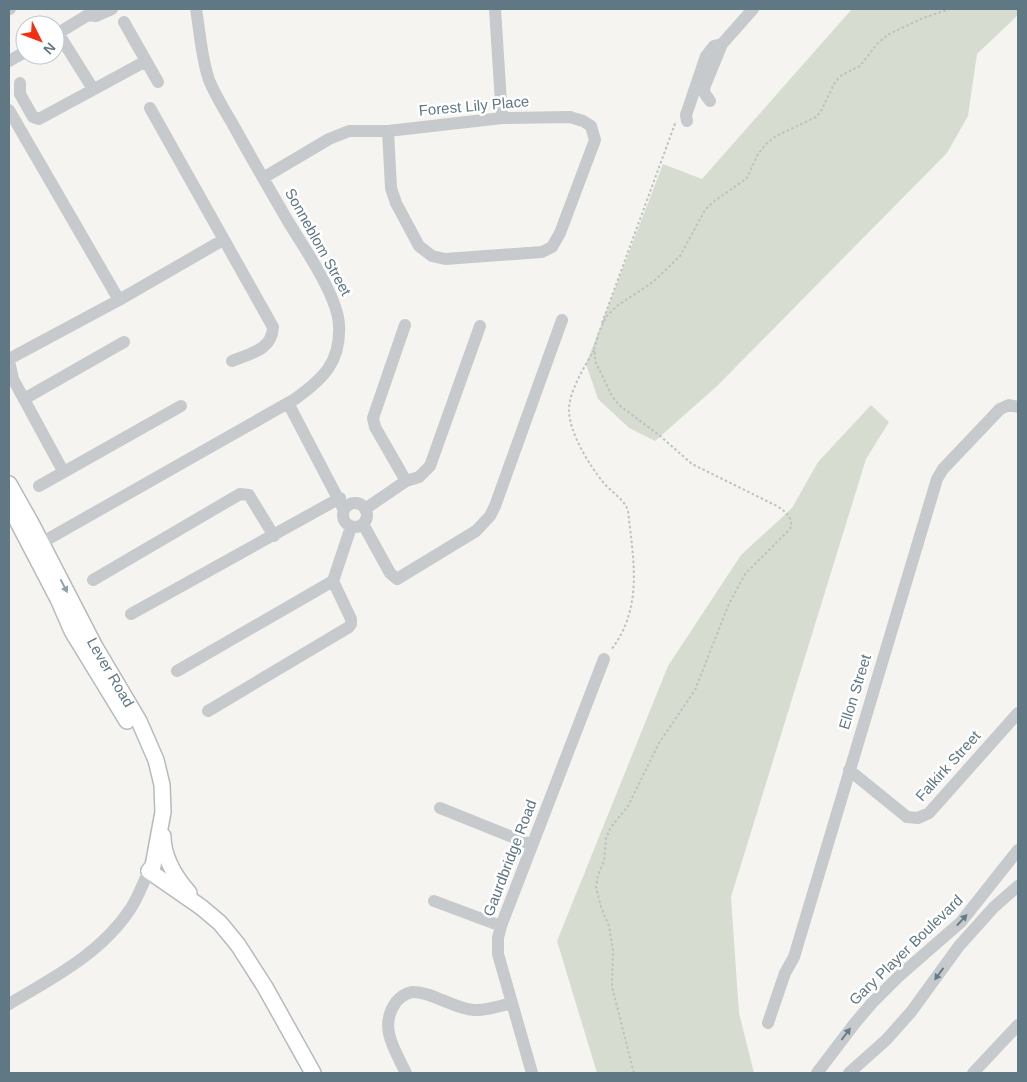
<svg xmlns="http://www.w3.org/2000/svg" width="1027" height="1082" font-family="Helvetica,sans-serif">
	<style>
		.green { fill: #d6ddd0 }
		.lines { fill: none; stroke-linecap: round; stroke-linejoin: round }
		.major-casing { stroke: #b6bbbe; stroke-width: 18 }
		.path { stroke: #bec1c2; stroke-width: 2; stroke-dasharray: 2.5 2.5; stroke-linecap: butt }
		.minor { stroke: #c6cacc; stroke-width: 12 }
		.major { stroke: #fff; stroke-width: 15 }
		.oneway { fill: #90a0a9 }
		.oneway2 { fill: #657c88 }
		.labels { text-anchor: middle; stroke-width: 5; stroke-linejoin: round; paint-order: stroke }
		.street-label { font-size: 15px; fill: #607884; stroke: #fff }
	</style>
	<rect width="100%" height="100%" fill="#f5f4f0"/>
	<!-- green -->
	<path class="green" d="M852,9H1018V15L977,54L968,116L947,153L716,387L655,441L629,428L598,399L586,364L663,164L702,179Z
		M871,405L889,422L866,459L731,897L739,1013L754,1073H597L557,941L668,666L741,555L792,508L818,462Z"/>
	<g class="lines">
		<defs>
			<g id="major">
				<path id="s1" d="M9,484L31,523L94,645L139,721L156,760L162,785L163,812L153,866L149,871"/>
				<path d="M10,507L58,599L72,631L127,721"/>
				<path d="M163,836C163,857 176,878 189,893"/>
				<path d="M149,871L201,907L220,923L238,945L265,987L313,1073"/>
			</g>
		</defs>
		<!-- major casing -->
		<use href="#major" class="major-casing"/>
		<!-- path -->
		<path class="path" d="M602,323L676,121
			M594,350C585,366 569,391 569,410C569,432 589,465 603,482C611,492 623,498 628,510C633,559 644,607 611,650
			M634,1073L612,987L613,951L609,926L601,907L596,887L598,875L604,861L606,838L611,827L628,806L659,743L695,690L728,606L745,574L790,529C794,518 786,512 777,506L692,464L659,435L619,405L612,396L596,363L594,350L599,332L606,317L617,306L653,282L680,256L705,210L713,202L747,178L758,154L766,144L776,136L816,117L821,111L835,82L842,75L860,66L878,43L889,34L923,18L950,9"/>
		<!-- minor -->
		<path class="minor" d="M9,9H10
			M495,9L502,118
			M124,22L158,82
			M58,33L93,89
			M55,35L88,15L96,16L112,9
			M9,61L25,52
			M20,83V94L33,117L39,119L146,61
			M710,101L705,94L704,88L722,44L753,9
			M150,108L273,327C272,350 251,353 232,361
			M9,110L119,300
			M687,121L686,115L706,56L714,46L722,44
			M263,178L329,139L349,131H388L502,118L570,117L583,121L591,126L595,140L560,233L552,247L542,252L445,259L432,256L419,246L396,203L391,188L388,131
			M405,325L373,418L375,427L406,481
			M9,359L119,300L223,240
			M9,361L13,379L63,471
			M24,399L124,342
			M288,403L344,510
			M39,486L181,406
			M343 515a12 12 0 1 1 24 0a12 12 0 1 1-24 0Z
			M365,509L406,481L419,477L430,466L480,326
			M363,524L390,573L397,579L476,531L490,516L495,506L562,320
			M34,547L295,399C323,379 341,362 339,325C338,297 304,247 289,223C271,192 253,161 236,130C227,114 216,97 209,80C201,57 200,32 196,9
			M93,580L240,494L249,495L274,536
			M131,614L340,498
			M177,671L333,581L351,527
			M208,711L349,627L351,624V619L333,581
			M849,770L907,817L918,818L929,813L1018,713
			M440,808L532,845
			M434,901L501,926
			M9,1004C53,978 102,953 131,908C138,897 143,883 149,871
			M768,1023L785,973L794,957L937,479L943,469L1000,409L1009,405L1018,407
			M406,1073C395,1050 378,1027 396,1002C399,998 406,993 412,992C431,991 454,1009 474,1010C486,1011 500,1006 512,1003
			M532,1073L498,954V938L501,926L604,659
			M817,1073L855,1023L872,1003L898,977L961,922L1018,850
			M849,1073L886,1040L911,1012L959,946L994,907L1018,886
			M973,1073L1018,1025"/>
		<!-- major -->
		<use href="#major" class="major"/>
	</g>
	<!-- one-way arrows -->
	<defs><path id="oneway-solid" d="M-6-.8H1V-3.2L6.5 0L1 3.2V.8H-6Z" transform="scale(1.25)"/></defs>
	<use class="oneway" href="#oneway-solid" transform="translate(64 586) rotate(62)"/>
	<g class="oneway2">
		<use href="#oneway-solid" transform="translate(962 920) rotate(-47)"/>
		<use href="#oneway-solid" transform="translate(939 974) rotate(126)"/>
		<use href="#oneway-solid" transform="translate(846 1034) rotate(-53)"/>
	</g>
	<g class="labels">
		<!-- street labels -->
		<g class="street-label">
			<text transform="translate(474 106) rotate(-5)" y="5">Forest Lily Place</text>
			<text transform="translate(318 242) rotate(61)" y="5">Sonneblom Street</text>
			<text dy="5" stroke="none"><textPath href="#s1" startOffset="214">Lever Road</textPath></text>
			<text transform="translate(855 692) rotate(-73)" y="5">Ellon Street</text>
			<text transform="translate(948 766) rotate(-48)" y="5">Falkirk Street</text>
			<text transform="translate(510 858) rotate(-69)" y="5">Gaurdbridge Road</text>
			<text transform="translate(906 950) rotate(-44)" y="5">Gary Player Boulevard</text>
		</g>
	</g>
	<!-- border -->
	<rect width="1027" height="1082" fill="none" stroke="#607884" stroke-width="20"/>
	<!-- north arrow -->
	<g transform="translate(40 40) rotate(132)"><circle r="24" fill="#ffffff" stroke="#bfc9ce"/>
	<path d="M0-4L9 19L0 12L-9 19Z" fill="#f52e0f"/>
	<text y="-8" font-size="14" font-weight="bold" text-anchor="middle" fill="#607884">N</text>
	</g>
</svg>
